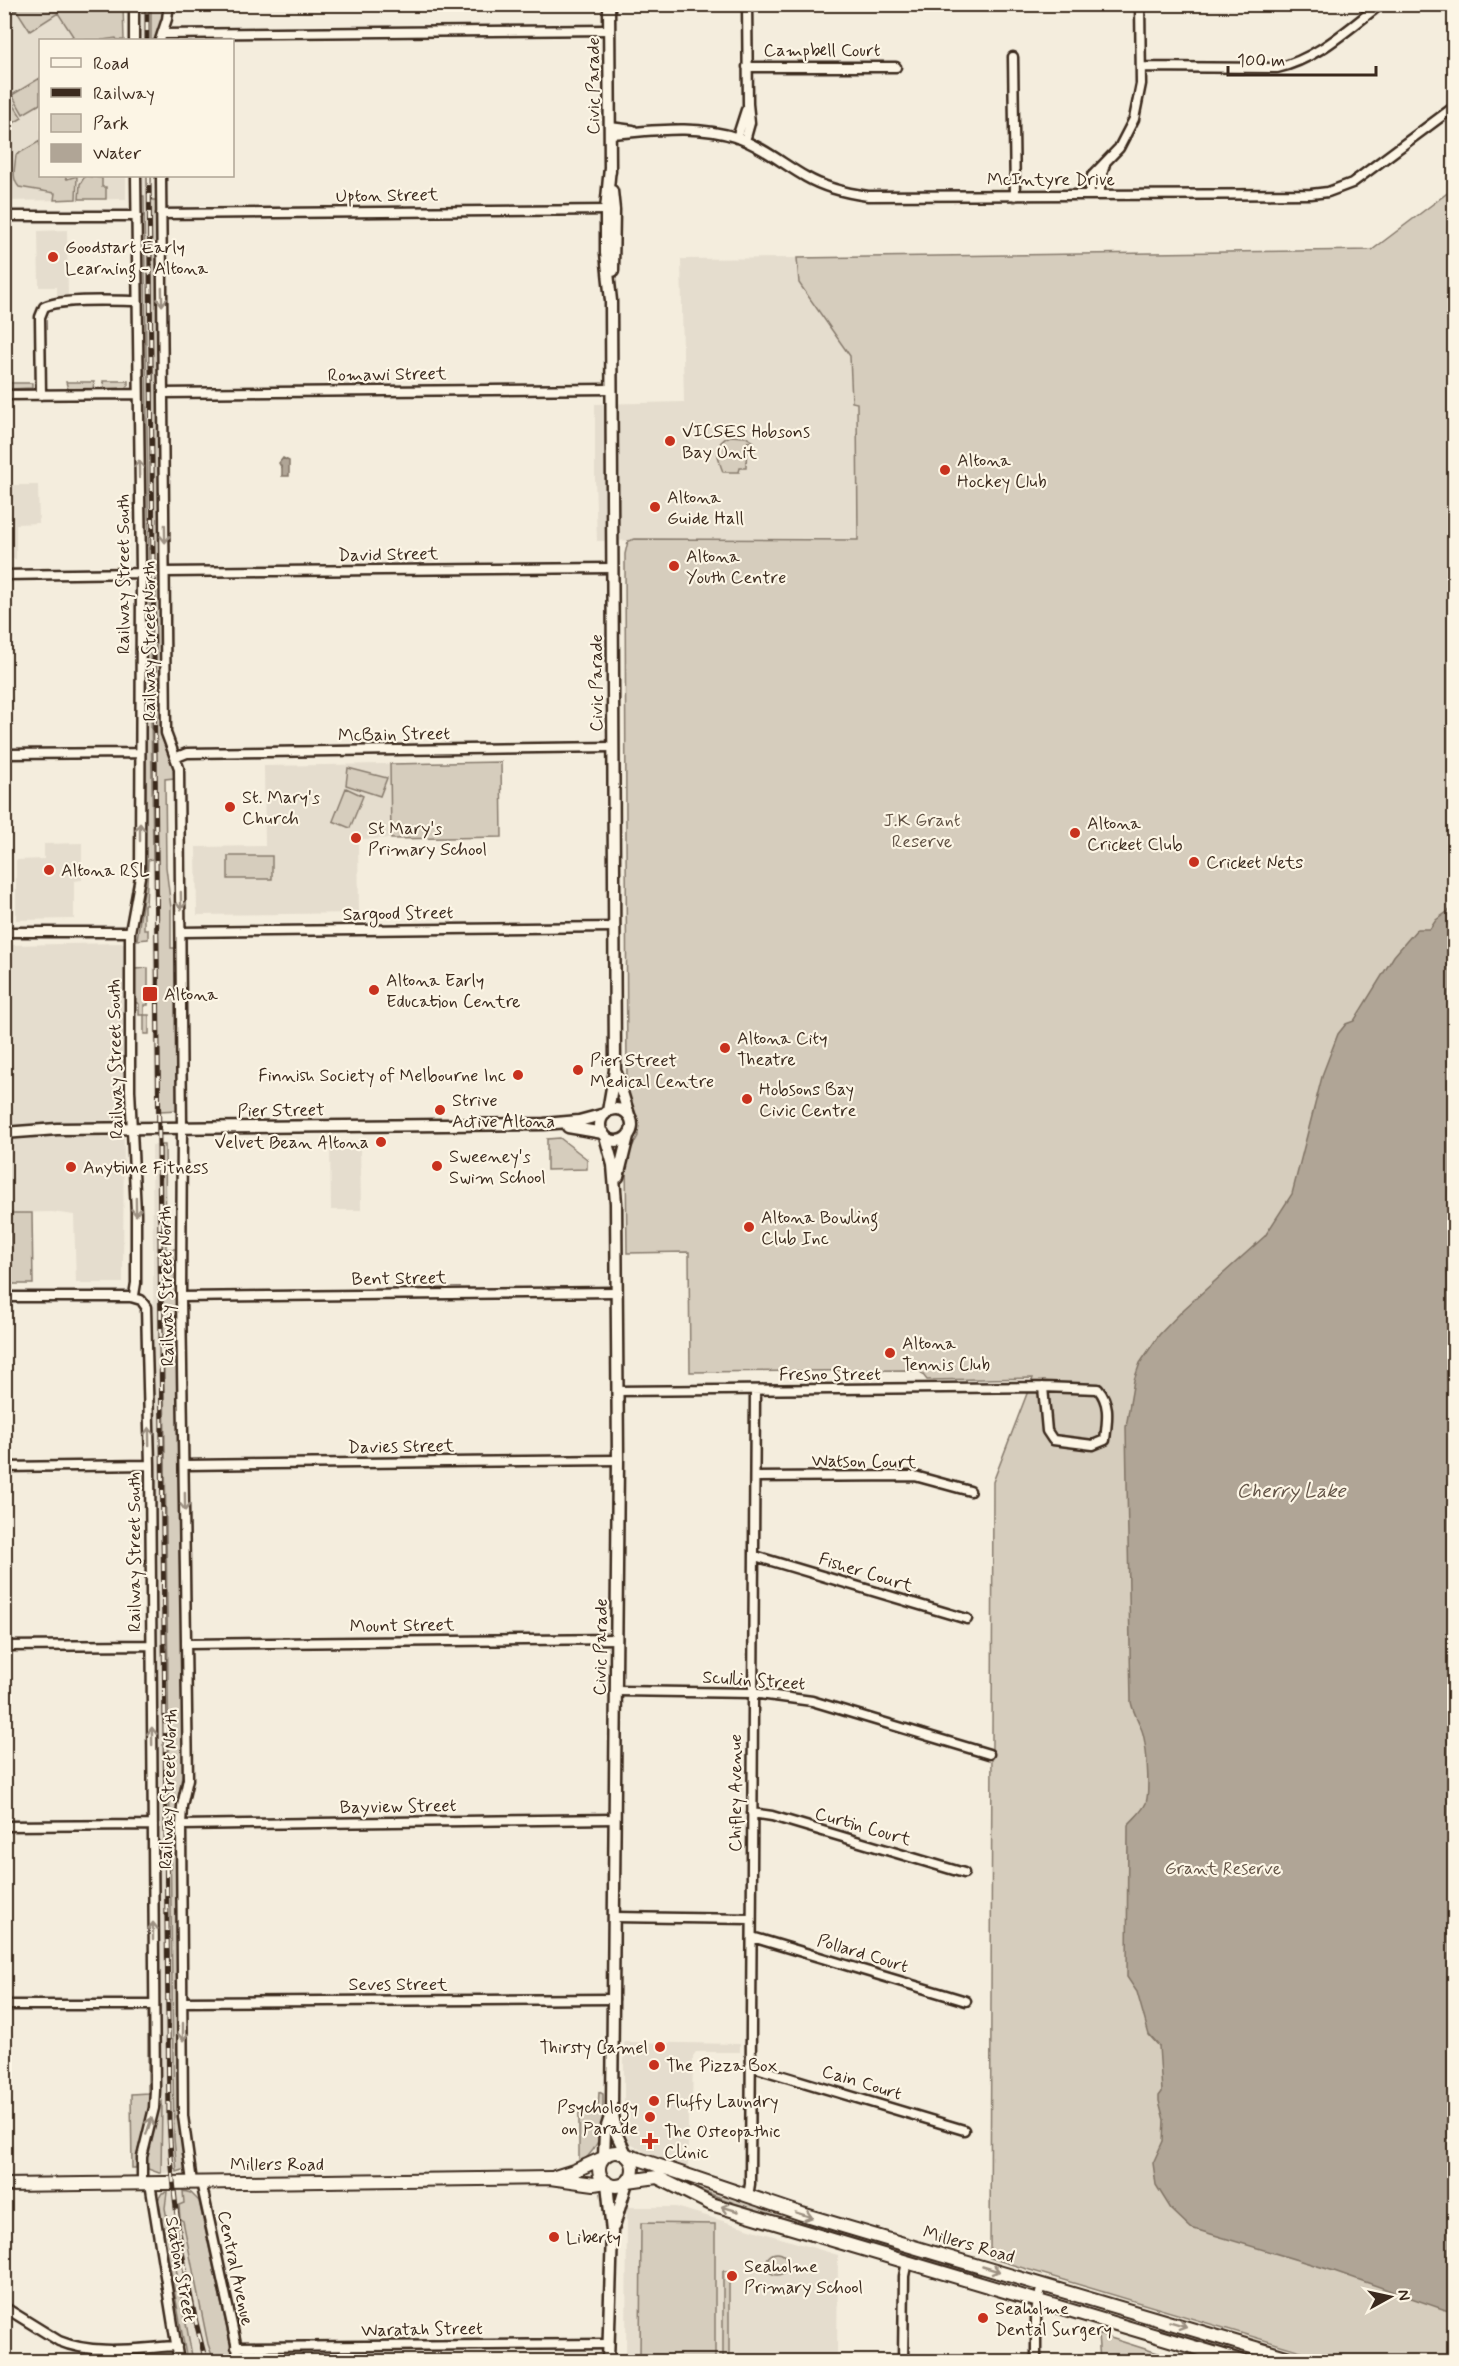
<svg xmlns="http://www.w3.org/2000/svg" width="1459" height="2366" font-family="Mynerve,sans-serif">
	<style>
		.built { fill: #e5ddce }
		.green { fill: #d6cdbd; stroke: #887c6e; stroke-width: 1.5 }
		.water { fill: #b0a596; stroke: #817466; stroke-width: 1.5 }
		.lines { fill: none; stroke-linecap: round; stroke-linejoin: round }
		.minor-casing { stroke: #3b2a1e; stroke-width: 13 }
		.tertiary-casing { stroke: #3b2a1e; stroke-width: 15 }
		.secondary-casing { stroke: #3b2a1e; stroke-width: 16 }
		.minor { stroke: #fcf5e5; stroke-width: 8 }
		.tertiary { stroke: #fcf5e5; stroke-width: 10 }
		.secondary { stroke: #fcf5e5; stroke-width: 12 }
		.rail-casing { stroke: #3b2a1e; stroke-width: 5 }
		.rail { stroke: #fcf5e5; stroke-width: 3; stroke-dasharray: 9; stroke-linecap: butt }
		.oneway { stroke: #9c9082 }
		.poi-dot { fill: #c8321e; stroke: #fcf5e5; stroke-width: 2 }
		.labels { text-anchor: middle; stroke-width: 4.5; stroke-linejoin: round; paint-order: stroke }
		.street-label { font-size: 18px; fill: #3b2a1e; stroke: #fcf5e5 }
		.poi-label { font-size: 18px; fill: #3b2a1e; stroke: #fcf5e5; text-anchor: start }
		.park-label { font-size: 18px; fill: #625346; stroke: #fcf5e5 }
		.water-label { font-size: 20px; font-style: italic; fill: #645548; stroke: #fcf5e5 }
	</style>
	<rect width="100%" height="100%" fill="#f4eddd"/>
	<filter id="ink" filterUnits="userSpaceOnUse"><feTurbulence type="fractalNoise" baseFrequency=".0167" numOctaves="2"/><feDisplacementMap in="SourceGraphic" scale="12" xChannelSelector="R" yChannelSelector="G"/><feConvolveMatrix kernelMatrix="1 2 1 2 8 2 1 2 1" color-interpolation-filters="sRGB"/></filter>
	<g filter="url(#ink)">
		<!-- built -->
		<path class="built" d="M4,5H124V40H40V176H126V199L5,201Z
			M141,5H151V40H142Z
			M143,176H152L151,197L160,1113H155Z
			M67,230L68,298L57,300V287H39L38,231Z
			M797,258L799,283L850,356L852,402H857L858,540L704,541L700,539L597,541L595,478V404L684,402L681,259Z
			M5,485H38L39,523L16,524V559H5Z
			M501,762L502,837L358,839L359,913L197,915L196,847L265,846L264,766Z
			M82,843V880L74,881V919L16,920V860L44,859V844Z
			M125,943L123,1283H76L74,1215L52,1212L5,1213L4,945Z
			M360,1141L361,1210H331L330,1142Z
			M152,1145H161L174,2138L177,2172L161,2173Z
			M624,2042L740,2044V2052H696L693,2056L692,2113H688V2168L655,2157L630,2144L624,2130Z
			M183,2191L184,2204H179L180,2218L183,2221L197,2293L214,2361H193L190,2342L165,2206L167,2192Z
			M627,2207H676L838,2255L837,2361L626,2362Z"/>
		<!-- green -->
		<path class="green" d="M5,4L123,5L124,40H117L116,38L103,40H67L73,36L58,13L30,31L16,9L5,16Z
			M151,5H165L156,40H151Z
			M40,78V104L23,114L12,95Z
			M4,89L22,118L5,128H4Z
			M40,141V176H65L67,179L77,176L76,199L54,200L55,193L19,187C11,178 15,167 16,155Z
			M85,176L102,178V187H106V199H79L80,184Z
			M156,176L162,738L173,766L174,778L165,779L166,867L171,908V948H175L178,1110L160,1111L151,197L152,200H156Z
			M1454,188V2361H1334L990,2258L993,1482L1033,1378L927,1380L920,1371L904,1370L690,1372L689,1252L627,1253L626,1158L638,1136V1119L627,1093L625,554L628,541L635,539L858,540L857,403L852,402L850,356L799,283L797,258L1372,250Z
			M141,196H144L153,859L148,860L146,905H144V930H148V939L137,940L145,884L144,763L146,734Z
			M103,381H128V386L126,388L104,389Z
			M66,382H94L93,389H68Z
			M9,383H32V388L10,389Z
			M730,436L746,437L753,441L747,442L746,468H740L739,472H723C717,457 713,443 730,436Z
			M501,762L502,837L391,839L390,764Z
			M348,768L387,778L380,796L346,785Z
			M346,788L363,796L350,828L333,821Z
			M228,856H272V879H228Z
			M148,968V1005H144V1015H149V1034H144V1015H139V1004L135,1002V969Z
			M560,1138L587,1159V1169L547,1170V1139Z
			M161,1145H165L166,1249H178L177,1386L180,1458L184,1763L176,1815L179,2121L186,2167L183,2170L177,2172L174,2138Z
			M10,1213H32L33,1284H11Z
			M148,2012L151,2018V2106L138,2150L136,2168H132L131,2094L148,2093Z
			M599,2092L603,2094C603,2120 605,2145 581,2162L579,2159V2110H598Z
			M162,2102L161,2173H159L148,2169C143,2155 155,2114 162,2102Z
			M698,2186L957,2267L981,2276L734,2203L697,2189Z
			M183,2191L191,2193L199,2201L234,2361H214L208,2344L183,2221L180,2219L179,2205L184,2203Z
			M167,2192L165,2208L193,2361H187L158,2200L162,2193Z
			M641,2223L715,2224V2361H640Z
			M766 2264a11 11 0 1 1 22 0a11 11 0 1 1-22 0Z
			M723,2271H729V2361H723Z
			M1152,2323L1285,2361H1267L1161,2329Z
			M1098,2334L1183,2361H1100Z"/>
		<!-- water -->
		<path class="water" d="M283,458L289,461V476H282V468L279,463Z
			M1454,907V2313L1334,2271L1191,2228L1171,2209L1156,2185L1153,2163L1163,2141L1164,2120L1159,2101V2096L1162,2092L1159,2046L1149,2035L1137,1992L1127,1977L1128,1825C1134,1818 1142,1812 1146,1803C1150,1790 1147,1741 1141,1728C1138,1719 1133,1712 1131,1702L1126,1427L1134,1380L1140,1363L1159,1335L1184,1309L1265,1236L1292,1194L1323,1073L1338,1034L1346,1024L1354,1021L1394,956L1417,929H1430L1436,920Z"/>
		<g class="lines">
			<defs>
				<path id="minor" d="M134,4V40
					M162,34L609,30
					M160,40L167,19L169,4
					M1013,57L1015,196
					M747,67H896
					M1141,67L1277,68C1317,59 1348,29 1381,4
					M610,127L633,130
					M610,134C652,131 696,124 738,138C763,147 783,164 806,177C825,188 846,193 868,196L1311,194L1328,192L1352,183L1454,107
					M737,138L746,110
					M745,141L750,123L748,104L747,4
					M161,176L166,733L179,768L182,1128L181,1297L188,1779L182,1806L181,1825L183,2116L192,2182
					M1089,195L1092,176L1119,148L1134,119L1141,84L1140,4
					M1100,195V181L1105,164
					M161,214L611,210
					M4,216H137
					M163,393L611,389
					M4,395L138,394
					M41,395L40,317L44,307C60,298 116,301 137,301
					M165,572L612,568
					M4,575L141,573
					M4,754L139,753
					M177,757L187,753L613,747
					M4,932H130
					M181,932L615,927
					M4,1297H131L141,1300L146,1307L150,1465L155,2090L154,2108L142,2157V2183
					M131,1297L134,1295L136,1283V1212L130,1090V932L140,877L141,573L136,176
					M181,1297L616,1292
					M617,1391L1043,1387L1098,1389C1111,1404 1107,1421 1105,1440L1093,1445L1053,1440L1047,1431L1043,1387
					M185,1465L618,1460
					M4,1467L150,1465
					M755,1477L915,1476L970,1491
					M755,1556L967,1619
					M187,1644L617,1639
					M4,1646L151,1645
					M616,1691L752,1693L812,1701L989,1754
					M752,1813L772,1816L964,1873
					M181,1825L615,1819
					M4,1826L153,1825
					M614,1917L750,1919
					M752,1937L966,2001
					M183,2002L614,1999
					M4,2005H153
					M750,2066L964,2130
					M201,2182L240,2362
					M150,2183L179,2362
					M748,2196L750,2184C750,1919 755,1655 755,1391
					M4,2307L59,2341C95,2356 139,2348 177,2346
					M236,2347L609,2344
					M903,2362L904,2276L907,2262
					M1036,2362V2312L1042,2284"/>
				<path id="tertiary" d="M609,4L610,172
					M612,191L614,210L613,271
					M616,1073L629,1115
					M600 1125a16 16 0 1 1 32 0a16 16 0 1 1-32 0Z
					M608,1111L615,1070L611,301L606,253V210L610,167
					M568,1127L603,1133
					M4,1133L57,1129L544,1124L579,1121L605,1114
					M605,1136L613,1165L616,1203L618,1460L612,2108L616,2133L626,2154
					M618,1177L628,1136
					M604,2156L605,2132L612,2111
					M607,2183L612,2232L608,2362
					M614,2226L627,2182"/>
				<path id="secondary" d="M599 2169a17 17 0 1 1 34 0a17 17 0 1 1-34 0Z
					M627,2155L802,2214L1303,2362
					M555,2177L574,2171L603,2158
					M628,2181L657,2177L711,2204L1244,2362
					M4,2185L550,2178L594,2184L606,2182"/>
			</defs>
			<!-- minor casing -->
			<use href="#minor" class="minor-casing"/>
			<!-- tertiary casing -->
			<use href="#tertiary" class="tertiary-casing"/>
			<!-- secondary casing -->
			<use href="#secondary" class="secondary-casing"/>
			<!-- minor -->
			<use href="#minor" class="minor"/>
			<!-- tertiary -->
			<use href="#tertiary" class="tertiary"/>
			<!-- secondary -->
			<use href="#secondary" class="secondary"/>
			<defs>
				<path id="rail" d="M147,4V40
					M149,176L169,2118C172,2201 184,2281 206,2362"/>
			</defs>
			<!-- rail casing -->
			<use href="#rail" class="rail-casing"/>
			<!-- rail -->
			<use href="#rail" class="rail"/>
		</g>
		<!-- one-way arrows -->
		<defs><path id="oneway-shaft" d="M-6 0H5M1.5-3L5.5 0L1.5 3" fill="none" stroke-width="1.6" stroke-linecap="round" stroke-linejoin="round" transform="scale(1.5)"/></defs>
		<g class="oneway">
			<use href="#oneway-shaft" transform="translate(162 297) rotate(89)"/>
			<use href="#oneway-shaft" transform="translate(139 469) rotate(-91)"/>
			<use href="#oneway-shaft" transform="translate(165 534) rotate(89)"/>
			<use href="#oneway-shaft" transform="translate(140 832) rotate(-90)"/>
			<use href="#oneway-shaft" transform="translate(181 901) rotate(89)"/>
			<use href="#oneway-shaft" transform="translate(136 1207) rotate(89)"/>
			<use href="#oneway-shaft" transform="translate(149 1436) rotate(-91)"/>
			<use href="#oneway-shaft" transform="translate(185 1502) rotate(89)"/>
			<use href="#oneway-shaft" transform="translate(152 1736) rotate(-91)"/>
			<use href="#oneway-shaft" transform="translate(153 1931) rotate(-90)"/>
			<use href="#oneway-shaft" transform="translate(183 2032) rotate(90)"/>
			<use href="#oneway-shaft" transform="translate(149 2126) rotate(-72)"/>
			<use href="#oneway-shaft" transform="translate(730 2209) rotate(-164)"/>
			<use href="#oneway-shaft" transform="translate(804 2215) rotate(17)"/>
			<use href="#oneway-shaft" transform="translate(991 2269) rotate(16)"/>
			<use href="#oneway-shaft" transform="translate(1178 2324) rotate(17)"/>
		</g>
	</g>
	<!-- markers -->
	<g class="poi-dot">
		<circle cx="53" cy="257" r="6"/>
		<circle cx="670" cy="441" r="6"/>
		<circle cx="945" cy="470" r="6"/>
		<circle cx="655" cy="507" r="6"/>
		<circle cx="674" cy="566" r="6"/>
		<circle cx="230" cy="807" r="6"/>
		<circle cx="1075" cy="833" r="6"/>
		<circle cx="356" cy="838" r="6"/>
		<circle cx="1194" cy="862" r="6"/>
		<circle cx="49" cy="870" r="6"/>
		<circle cx="374" cy="990" r="6"/>
		<rect x="142" y="986" width="16" height="16" rx="3"/>
		<circle cx="725" cy="1048" r="6"/>
		<circle cx="578" cy="1070" r="6"/>
		<circle cx="518" cy="1075" r="6"/>
		<circle cx="747" cy="1099" r="6"/>
		<circle cx="440" cy="1110" r="6"/>
		<circle cx="381" cy="1142" r="6"/>
		<circle cx="437" cy="1166" r="6"/>
		<circle cx="71" cy="1167" r="6"/>
		<circle cx="749" cy="1227" r="6"/>
		<circle cx="890" cy="1353" r="6"/>
		<circle cx="660" cy="2047" r="6"/>
		<circle cx="654" cy="2065" r="6"/>
		<circle cx="654" cy="2101" r="6"/>
		<circle cx="650" cy="2117" r="6"/>
		<path d="M647 2132h6v6h6v6h-6v6h-6v-6h-6v-6h6z"/>
		<circle cx="554" cy="2237" r="6"/>
		<circle cx="732" cy="2276" r="6"/>
		<circle cx="983" cy="2318" r="6"/>
	</g>
	<g class="labels">
		<!-- street labels -->
		<g class="street-label">
			<text x="822" y="56">Campbell Court</text>
			<text transform="translate(593 86) rotate(-90)" y="6">Civic Parade</text>
			<text x="1051" y="185">McIntyre Drive</text>
			<text transform="translate(387 195) rotate(-1)" y="6">Upton Street</text>
			<text transform="translate(387 374) rotate(-1)" y="6">Romawi Street</text>
			<text transform="translate(388 554) rotate(-1)" y="6">David Street</text>
			<text transform="translate(123 574) rotate(-90)" y="6">Railway Street South</text>
			<text transform="translate(149 641) rotate(-90)" y="6">Railway Street North</text>
			<text transform="translate(596 683) rotate(-90)" y="6">Civic Parade</text>
			<text transform="translate(394 734) rotate(-1)" y="6">McBain Street</text>
			<text transform="translate(398 913) rotate(-1)" y="6">Sargood Street</text>
			<text transform="translate(115 1059) rotate(-91)" y="6">Railway Street South</text>
			<text transform="translate(281 1110) rotate(-1)" y="6">Pier Street</text>
			<text transform="translate(399 1278) rotate(-1)" y="6">Bent Street</text>
			<text transform="translate(166 1286) rotate(-91)" y="6">Railway Street North</text>
			<text x="830" y="1380">Fresno Street</text>
			<text transform="translate(401 1446) rotate(-1)" y="6">Davies Street</text>
			<text transform="translate(864 1461) rotate(1)" y="6">Watson Court</text>
			<text transform="translate(134 1552) rotate(-90)" y="6">Railway Street South</text>
			<text transform="translate(866 1572) rotate(17)" y="6">Fisher Court</text>
			<text transform="translate(402 1625) rotate(-1)" y="6">Mount Street</text>
			<text transform="translate(600 1647) rotate(-89)" y="6">Civic Parade</text>
			<text transform="translate(754 1680) rotate(4)" y="6">Scullin Street</text>
			<text transform="translate(168 1789) rotate(-88)" y="6">Railway Street North</text>
			<text transform="translate(735 1793) rotate(-90)" y="6">Chifley Avenue</text>
			<text transform="translate(398 1806) rotate(-1)" y="6">Bayview Street</text>
			<text transform="translate(863 1826) rotate(16)" y="6">Curtin Court</text>
			<text transform="translate(863 1953) rotate(17)" y="6">Pollard Court</text>
			<text x="398" y="1990">Seves Street</text>
			<text transform="translate(862 2082) rotate(17)" y="6">Cain Court</text>
			<text x="277" y="2170">Millers Road</text>
			<text transform="translate(969 2244) rotate(16)" y="6">Millers Road</text>
			<text transform="translate(236 2268) rotate(78)" y="6">Central Avenue</text>
			<text transform="translate(181 2269) rotate(80)" y="6">Station Street</text>
			<text transform="translate(422 2329) rotate(-1)" y="6">Waratah Street</text>
		</g>
		<!-- poi labels -->
		<g class="poi-label">
			<text x="65" y="253">Goodstart Early<tspan x="65" dy="21">Learning - Altona</tspan></text>
			<text x="682" y="437">VICSES Hobsons<tspan x="682" dy="21">Bay Unit</tspan></text>
			<text x="957" y="466">Altona<tspan x="957" dy="21">Hockey Club</tspan></text>
			<text x="667" y="503">Altona<tspan x="667" dy="21">Guide Hall</tspan></text>
			<text x="686" y="562">Altona<tspan x="686" dy="21">Youth Centre</tspan></text>
			<text x="242" y="803">St. Mary's<tspan x="242" dy="21">Church</tspan></text>
			<text x="1087" y="829">Altona<tspan x="1087" dy="21">Cricket Club</tspan></text>
			<text x="368" y="834">St Mary's<tspan x="368" dy="21">Primary School</tspan></text>
			<text x="1206" y="868">Cricket Nets</text>
			<text x="61" y="876">Altona RSL</text>
			<text x="386" y="986">Altona Early<tspan x="386" dy="21">Education Centre</tspan></text>
			<text x="164" y="1000">Altona</text>
			<text x="737" y="1044">Altona City<tspan x="737" dy="21">Theatre</tspan></text>
			<text x="590" y="1066">Pier Street<tspan x="590" dy="21">Medical Centre</tspan></text>
			<text x="506" y="1081" text-anchor="end">Finnish Society of Melbourne Inc</text>
			<text x="759" y="1095">Hobsons Bay<tspan x="759" dy="21">Civic Centre</tspan></text>
			<text x="452" y="1106">Strive<tspan x="452" dy="21">Active Altona</tspan></text>
			<text x="369" y="1148" text-anchor="end">Velvet Bean Altona</text>
			<text x="449" y="1162">Sweeney's<tspan x="449" dy="21">Swim School</tspan></text>
			<text x="83" y="1173">Anytime Fitness</text>
			<text x="761" y="1223">Altona Bowling<tspan x="761" dy="21">Club Inc</tspan></text>
			<text x="902" y="1349">Altona<tspan x="902" dy="21">Tennis Club</tspan></text>
			<text x="648" y="2053" text-anchor="end">Thirsty Camel</text>
			<text x="666" y="2071">The Pizza Box</text>
			<text x="666" y="2107">Fluffy Laundry</text>
			<text x="638" y="2113" text-anchor="end">Psychology<tspan x="638" dy="21">on Parade</tspan></text>
			<text x="664" y="2137">The Osteopathic<tspan x="664" dy="21">Clinic</tspan></text>
			<text x="566" y="2243">Liberty</text>
			<text x="744" y="2272">Seaholme<tspan x="744" dy="21">Primary School</tspan></text>
			<text x="995" y="2314">Seaholme<tspan x="995" dy="21">Dental Surgery</tspan></text>
		</g>
		<!-- park labels -->
		<g class="park-label">
			<text x="922" y="826">J.K Grant<tspan x="922" dy="21">Reserve</tspan></text>
			<text x="1223" y="1874">Grant Reserve</text>
		</g>
		<!-- water labels -->
		<g class="water-label">
			<text x="1291" y="1497">Cherry Lake</text>
		</g>
	</g>
	<!-- margin -->
	<rect width="1459" height="2366" fill="none" stroke="#fcf5e5" stroke-width="24"/>
	<rect x="12" y="12" width="1435" height="2342" fill="none" stroke="#3b2a1e" stroke-width="2" filter="url(#ink)"/>
	<!-- legend -->
	<rect x="39" y="39" width="195" height="138" fill="#fcf5e5" stroke="#afa495" stroke-width="1.5"/>
	<rect x="51" y="58" width="30" height="9" fill="#fcf5e5" stroke="#afa495" stroke-width="1.5"/>
	<text x="93" y="69" font-size="18" fill="#3b2a1e">Road</text>
	<rect x="51" y="88" width="30" height="9" fill="#3b2a1e" stroke="#afa495" stroke-width="1.5"/>
	<text x="93" y="99" font-size="18" fill="#3b2a1e">Railway</text>
	<rect x="51" y="114" width="30" height="18" fill="#d6cdbd" stroke="#afa495" stroke-width="1.5"/>
	<text x="93" y="129" font-size="18" fill="#3b2a1e">Park</text>
	<rect x="51" y="144" width="30" height="18" fill="#b0a596" stroke="#afa495" stroke-width="1.5"/>
	<text x="93" y="159" font-size="18" fill="#3b2a1e">Water</text>
	<!-- north arrow -->
	<g transform="translate(1390 2297) rotate(82)" stroke="#fcf5e5" stroke-width="4.5" paint-order="stroke">
	<path d="M0-4.5L10 22L0 15L-10 22Z" fill="#3b2a1e"/>
	<text y="-9" font-size="16" font-weight="bold" text-anchor="middle" fill="#3b2a1e">N</text>
	</g>
	<!-- scale -->
	<path d="M1228 66v9h148v-9" fill="none" stroke="#3b2a1e" stroke-width="3"/>
	<text x="1237" y="66" font-size="18" fill="#3b2a1e" stroke="#fcf5e5" stroke-width="4.5" paint-order="stroke">100 m</text>
</svg>
